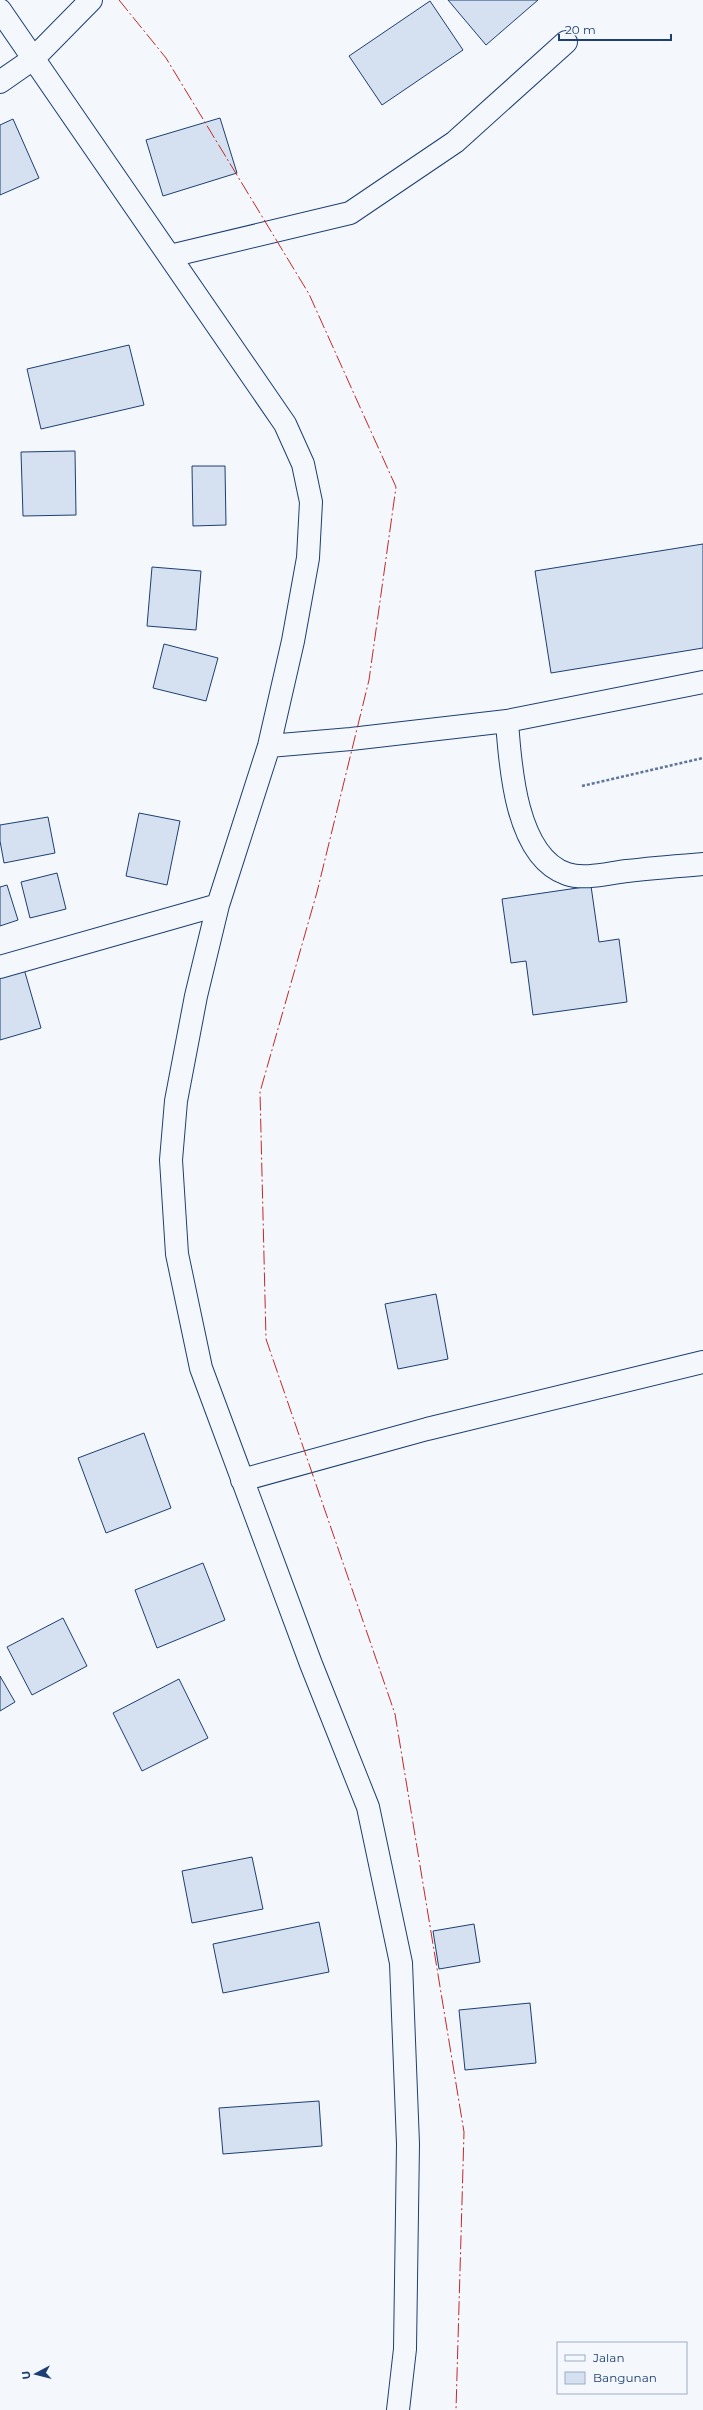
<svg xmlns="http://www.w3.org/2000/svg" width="703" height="2410" font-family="Montserrat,sans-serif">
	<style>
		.building { fill: #d5e0f0; stroke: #1d3f73 }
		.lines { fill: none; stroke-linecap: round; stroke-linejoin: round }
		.minor-casing { stroke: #1d3f73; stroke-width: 24 }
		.path { stroke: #5e769c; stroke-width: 2.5; stroke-dasharray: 3 2; stroke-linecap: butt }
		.minor { stroke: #f4f7fb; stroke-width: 22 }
		.power { stroke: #c62828; stroke-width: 1; stroke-dasharray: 14 3 2 3; stroke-linecap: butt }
	</style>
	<rect width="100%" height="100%" fill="#f4f7fb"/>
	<!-- building -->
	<path class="building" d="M448,0H538L486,45Z
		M430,1L463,50L382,105L349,56Z
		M220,118L237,173L163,196L146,140Z
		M13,119L39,178L0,195V125Z
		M129,345L144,405L41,429L27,369Z
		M75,451L76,515L23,516L21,452Z
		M192,466H225L226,525L193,526Z
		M703,544V648L551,673L535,571Z
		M152,567L201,571L196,630L147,626Z
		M164,644L218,658L206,701L153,688Z
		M139,813L180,821L167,885L126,876Z
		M48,817L55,853L4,863L0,841V825Z
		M57,873L66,909L30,918L21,882Z
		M7,885L18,920L0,926V887Z
		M591,886L599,942L619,939L627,1002L533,1015L526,961L511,963L502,899Z
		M24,969L41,1028L0,1040V976Z
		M436,1294L448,1359L398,1369L385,1304Z
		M144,1433L171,1508L106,1533L78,1458Z
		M203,1563L225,1620L157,1648L135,1590Z
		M63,1618L87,1666L32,1695L7,1647Z
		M0,1676L15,1702L0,1711Z
		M179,1679L208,1738L142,1771L113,1713Z
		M252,1857L263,1909L192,1923L182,1871Z
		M319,1922L329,1972L223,1993L213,1944Z
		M474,1924L480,1962L439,1969L433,1931Z
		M530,2003L536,2063L465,2070L459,2010Z
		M319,2101L322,2146L223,2154L219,2108Z"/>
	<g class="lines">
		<defs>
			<path id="minor" d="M0,10L285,424L303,464L311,502L308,558L293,641L269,746L218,905L196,996L176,1101L171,1160L177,1254L201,1368L311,1664L368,1807L401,1963L408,2144L405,2349L398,2410
				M0,82L33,59L91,0
				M170,256L350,213L455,142L566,42
				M507,721C510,766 516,857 567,874C584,880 609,873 627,871C652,868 678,866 703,864
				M269,746L351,739L507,721L703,682
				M0,967L218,905
				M242,1480L427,1429L703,1362"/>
		</defs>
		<!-- minor casing -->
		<use href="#minor" class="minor-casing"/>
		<!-- path -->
		<path class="path" d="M582,786L703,758"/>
		<!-- minor -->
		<use href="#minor" class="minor"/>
		<!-- power -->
		<path class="power" d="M119,0L166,58L309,294L396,487L369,680L317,892L260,1092L266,1339L395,1714L464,2132L456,2410"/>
	</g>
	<!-- legend -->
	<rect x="557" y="2342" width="130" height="52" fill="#f4f7fb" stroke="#9eadc5"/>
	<rect x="565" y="2355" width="20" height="6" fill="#f4f7fb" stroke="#9eadc5"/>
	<text x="593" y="2362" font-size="12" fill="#1d3f73">Jalan</text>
	<rect x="565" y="2372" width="20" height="12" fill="#d5e0f0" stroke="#9eadc5"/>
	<text x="593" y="2382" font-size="12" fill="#1d3f73">Bangunan</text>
	<!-- north arrow -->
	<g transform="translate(36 2374) rotate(263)" stroke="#f4f7fb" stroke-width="3" paint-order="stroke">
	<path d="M0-3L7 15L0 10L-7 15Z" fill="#1d3f73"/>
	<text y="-6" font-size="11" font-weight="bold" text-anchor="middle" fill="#1d3f73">U</text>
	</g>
	<!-- scale -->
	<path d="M559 34v6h112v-6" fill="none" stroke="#1d3f73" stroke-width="2"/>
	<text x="565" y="34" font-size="12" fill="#1d3f73" stroke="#f4f7fb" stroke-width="3" paint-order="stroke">20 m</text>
</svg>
